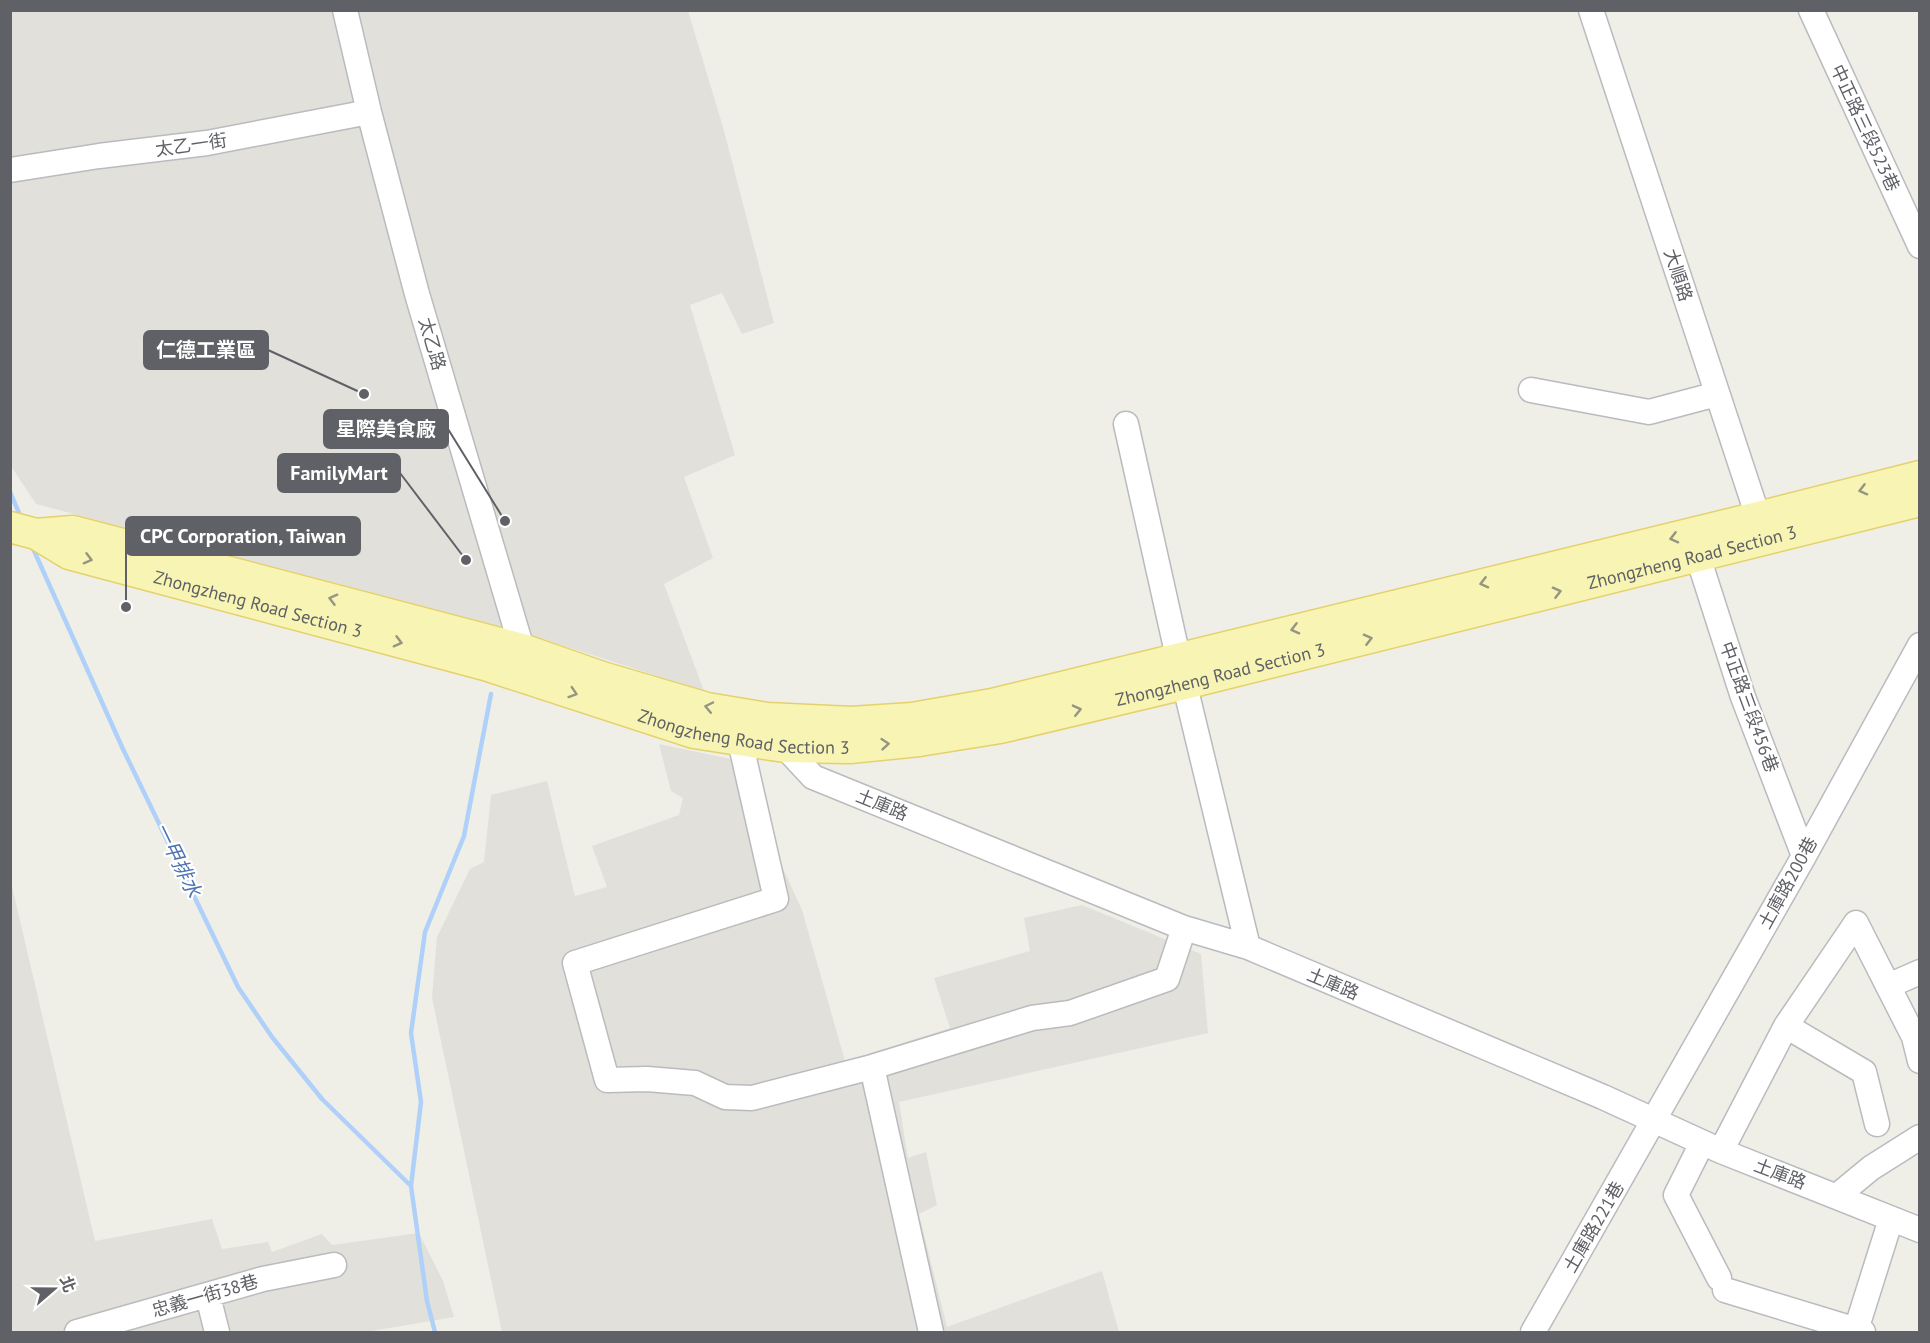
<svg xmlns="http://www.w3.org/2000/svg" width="1930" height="1343" font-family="'PT Sans','Noto Sans TC',sans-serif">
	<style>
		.industrial { fill: #e1e0db }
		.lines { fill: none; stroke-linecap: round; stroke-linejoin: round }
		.stream { stroke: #afd0f8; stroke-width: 4.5 }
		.minor-casing { stroke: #b9bbbf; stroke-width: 27 }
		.major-casing { stroke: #e5d16b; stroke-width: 33 }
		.minor { stroke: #fff; stroke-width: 24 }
		.major { stroke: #f8f5b4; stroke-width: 30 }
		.oneway { stroke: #959581 }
		.labels { text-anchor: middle; stroke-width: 4.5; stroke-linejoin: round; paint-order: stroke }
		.street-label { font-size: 18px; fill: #5f6166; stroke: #fff }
		.water-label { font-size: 20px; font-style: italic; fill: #5074b2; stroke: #fff }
		.leader { fill: none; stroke: #5f6166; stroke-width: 2 }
		.callout-dot { fill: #5f6166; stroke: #fff; stroke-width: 2 }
		.callout { fill: #5f6166; stroke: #5f6166; stroke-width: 2 }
		.callout-label { font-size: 20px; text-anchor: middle; font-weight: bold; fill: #fff }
	</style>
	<rect width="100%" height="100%" fill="#efefe7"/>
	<!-- industrial -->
	<path class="industrial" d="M10,11H688L723,127L774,323L742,334L722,293L690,305L735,455L684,477L713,558L664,584L704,691L518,631L36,504L11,466Z
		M659,744L745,762L776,853L802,910L845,1061L950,1028L934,978L1030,951L1024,918L1082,905L1201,954L1208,1033L899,1102L908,1158L926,1152L937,1205L919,1214L947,1327L1102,1271L1119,1332H502L432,998L437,937L470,869L484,862L491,795L547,781L575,896L607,887L592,846L679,815L683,798L671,791Z
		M10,878L95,1241L212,1219L222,1249L268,1242L272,1252L322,1234L332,1245L419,1233L443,1281L454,1317L366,1332H11Z"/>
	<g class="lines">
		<!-- stream -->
		<path class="stream" d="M10,492L22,520
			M31,544L122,747L238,987L272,1037L322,1099L411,1186
			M435,1332L427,1301L411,1186L421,1102L411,1033L425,932L464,836L491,694"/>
		<defs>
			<path id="minor" d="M345,10L369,112L417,294L522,649L519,665
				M1591,10L1763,532
				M1811,10L1920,246
				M10,170L99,156L207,143L369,112
				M1531,390L1649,412L1717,394
				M1126,424L1178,657L1248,947
				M1698,557L1743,697L1804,856
				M779,738L785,747L813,777L1184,928L1248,947L1603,1097L1721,1151L1920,1230
				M740,741L776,899L575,963L607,1080L647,1079L695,1083L725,1097L752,1098L872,1067
				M1888,986L1920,972
				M1786,1026L1864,1072L1877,1124
				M1702,1143L1676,1195L1719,1278
				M1721,1151L1786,1026L1856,923L1914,1037L1920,1061
				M1837,1196L1871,1168L1920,1137
				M1725,1290L1863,1332
				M208,1296L217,1332
				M1856,1330L1891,1219
				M77,1332L263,1279L334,1265
				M931,1332L872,1067L1032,1018L1070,1013L1167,979L1184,928
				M1533,1332L1804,856L1920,645"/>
			<g id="major">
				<path id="s1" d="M10,527L36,534L69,554L485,665L694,733L785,747L850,748L919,741L1000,728L1185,684L1920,501"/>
				<path d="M36,534L73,531L522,649L602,677L707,708L767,718L851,722L912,718L992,704L1758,517L1920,476"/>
			</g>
		</defs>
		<!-- minor casing -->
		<use href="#minor" class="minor-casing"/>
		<!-- major casing -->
		<use href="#major" class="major-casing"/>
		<!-- minor -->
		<use href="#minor" class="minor"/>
		<!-- major -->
		<use href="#major" class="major"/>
	</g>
	<!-- one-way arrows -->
	<defs><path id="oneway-chevron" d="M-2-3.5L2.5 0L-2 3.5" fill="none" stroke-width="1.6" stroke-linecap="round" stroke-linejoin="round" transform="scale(1.5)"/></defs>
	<g class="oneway">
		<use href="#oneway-chevron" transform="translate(1863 490) rotate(166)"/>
		<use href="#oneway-chevron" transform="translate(1674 538) rotate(166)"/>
		<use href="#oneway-chevron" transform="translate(88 559) rotate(15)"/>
		<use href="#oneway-chevron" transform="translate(1484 583) rotate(166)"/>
		<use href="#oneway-chevron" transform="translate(1557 592) rotate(-14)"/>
		<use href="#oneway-chevron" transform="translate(333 599) rotate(-165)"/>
		<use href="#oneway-chevron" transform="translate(1295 629) rotate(166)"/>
		<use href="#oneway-chevron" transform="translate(1368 639) rotate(-14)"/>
		<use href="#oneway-chevron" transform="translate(398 642) rotate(15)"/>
		<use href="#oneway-chevron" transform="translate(573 693) rotate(18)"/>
		<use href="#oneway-chevron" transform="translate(709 707) rotate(-168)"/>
		<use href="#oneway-chevron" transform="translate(1077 710) rotate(-13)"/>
		<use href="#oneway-chevron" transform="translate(885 744) rotate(-5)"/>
	</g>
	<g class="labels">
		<!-- street labels -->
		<g class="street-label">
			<text transform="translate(1865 128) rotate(65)" y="6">中正路三段523巷</text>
			<text transform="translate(191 145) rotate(-8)" y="6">太乙一街</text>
			<text transform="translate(1678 275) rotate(72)" y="6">大順路</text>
			<text transform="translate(432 344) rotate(74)" y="6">太乙路</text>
			<text dy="6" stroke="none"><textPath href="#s1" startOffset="1737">Zhongzheng Road Section 3</textPath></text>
			<text dy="6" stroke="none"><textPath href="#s1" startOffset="261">Zhongzheng Road Section 3</textPath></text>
			<text dy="6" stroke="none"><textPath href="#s1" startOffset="1251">Zhongzheng Road Section 3</textPath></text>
			<text transform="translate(1749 707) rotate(70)" y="6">中正路三段456巷</text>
			<text dy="6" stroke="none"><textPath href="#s1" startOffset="765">Zhongzheng Road Section 3</textPath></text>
			<text transform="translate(882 805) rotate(22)" y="6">土庫路</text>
			<text transform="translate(1788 883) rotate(-61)" y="6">土庫路200巷</text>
			<text transform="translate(1333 984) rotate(23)" y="6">土庫路</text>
			<text transform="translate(1780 1174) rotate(21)" y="6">土庫路</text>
			<text transform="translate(1594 1227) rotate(-60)" y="6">土庫路221巷</text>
			<text transform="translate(205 1296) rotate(-16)" y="6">忠義一街38巷</text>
		</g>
		<!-- water labels -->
		<g class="water-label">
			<text transform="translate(178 860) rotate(64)" y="7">一甲排水</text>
		</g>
	</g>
	<!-- callouts -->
	<path class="leader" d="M364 394L268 350M505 521L448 429M466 560L400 473M126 607L126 536"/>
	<g class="callout-dot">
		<circle cx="364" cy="394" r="6"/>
		<circle cx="505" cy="521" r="6"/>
		<circle cx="466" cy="560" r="6"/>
		<circle cx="126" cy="607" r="6"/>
	</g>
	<g class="callout">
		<rect x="144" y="331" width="124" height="38" rx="6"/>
		<rect x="324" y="410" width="124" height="38" rx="6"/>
		<rect x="278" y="454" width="122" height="38" rx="6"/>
		<rect x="126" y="517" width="234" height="38" rx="6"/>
	</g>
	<g class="callout-label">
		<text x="206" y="357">仁德工業區</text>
		<text x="386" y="436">星際美食廠</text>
		<text x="339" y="480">FamilyMart</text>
		<text x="243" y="543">CPC Corporation, Taiwan</text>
	</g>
	<!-- border -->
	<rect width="1930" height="1343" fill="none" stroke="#5f6166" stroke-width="24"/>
	<!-- north arrow -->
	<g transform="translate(54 1289) rotate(70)" stroke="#ffffff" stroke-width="4.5" paint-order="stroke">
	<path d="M0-4.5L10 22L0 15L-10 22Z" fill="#5f6166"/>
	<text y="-9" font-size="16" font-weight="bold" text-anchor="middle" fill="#5f6166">北</text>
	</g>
</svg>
